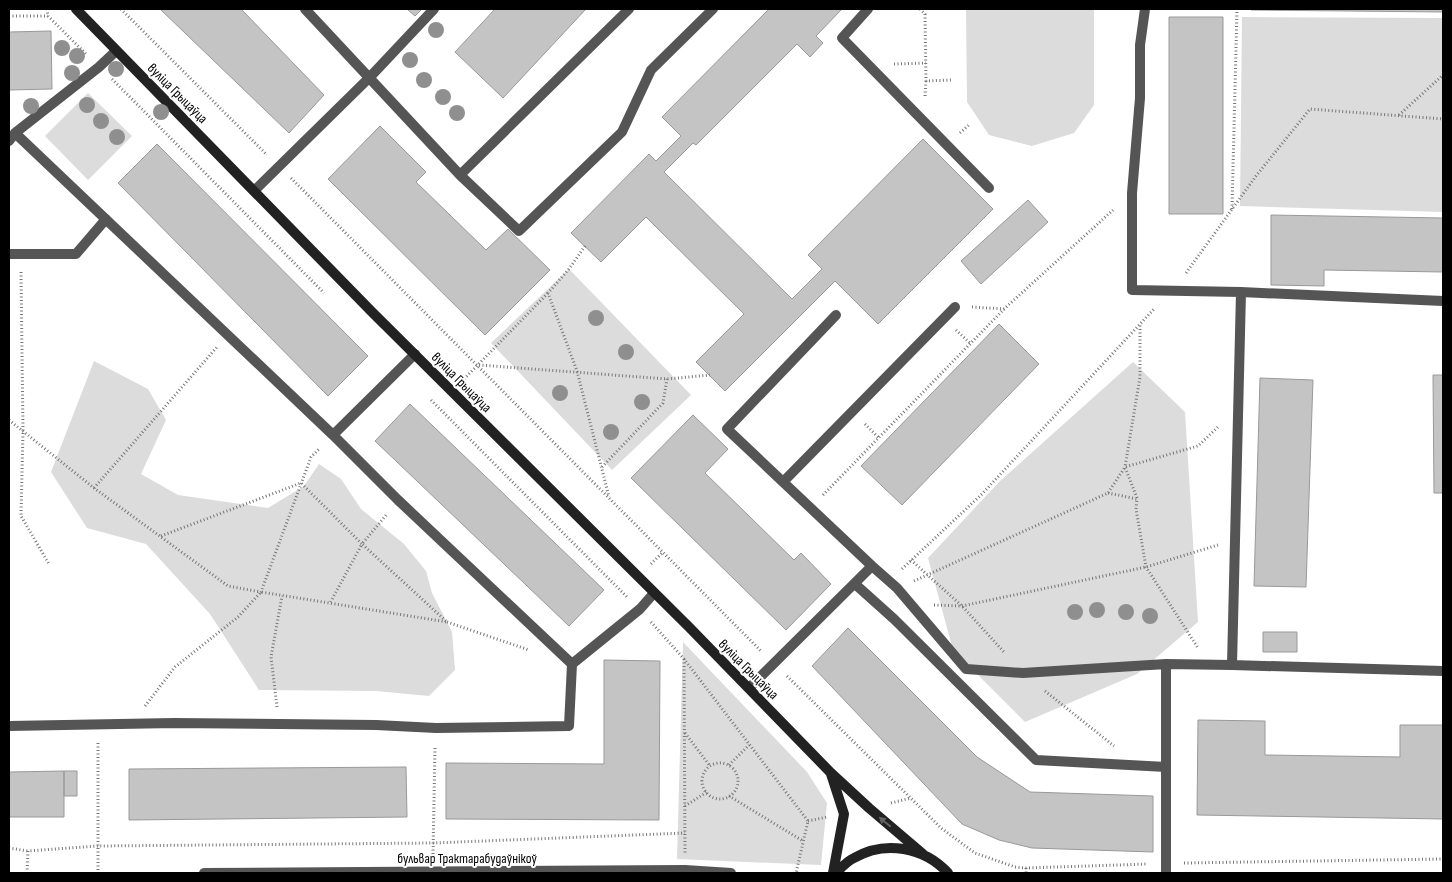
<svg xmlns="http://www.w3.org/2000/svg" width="1452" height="882" font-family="'Sofia Sans Condensed',sans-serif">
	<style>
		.green { fill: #dcdcdc }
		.building { fill: #c4c4c4; stroke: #999 }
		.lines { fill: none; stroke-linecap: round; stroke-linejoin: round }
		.path { stroke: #777; stroke-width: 3; stroke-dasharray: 1 2.5; stroke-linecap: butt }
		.lane { stroke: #555; stroke-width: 10 }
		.street { stroke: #555; stroke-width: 10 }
		.secondary { stroke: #222; stroke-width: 10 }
		.tree { fill: #8f8f8f }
		.oneway { fill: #646464 }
		.labels { text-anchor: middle; stroke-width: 4; stroke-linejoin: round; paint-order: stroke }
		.street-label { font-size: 14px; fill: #000; stroke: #fff }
	</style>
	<rect width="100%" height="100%" fill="#fff"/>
	<!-- green -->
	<path class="green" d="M966,9H1094V105L1074,133L1032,146L989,135L967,102Z
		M1242,17L1443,18V212L1240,206Z
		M88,93L132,136L88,180L45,136Z
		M569,269L691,395L612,470L491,343Z
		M94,361L148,389L166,420L141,474L178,495L268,508L304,486L319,464L341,479L361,509L404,544L426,571L432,593L452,632L455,670L429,696L376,691L259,690L210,614L146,544L87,528L51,472Z
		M1133,362L1185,412L1198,622L1137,674L1025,722L953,650L928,558L1000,481Z
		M683,642L807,772L827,803L821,865L677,859Z"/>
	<!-- building -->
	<path class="building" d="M160,9H241L324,95L289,133Z
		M407,9H422L415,16Z
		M495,9H586L503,98L455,52Z
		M769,9H842L816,36L823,43L810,57L797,44L696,145L693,143L664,172L792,299L822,269L808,255L923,139L993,209L878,324L835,281L725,391L696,362L744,314L646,217L601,262L571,233L649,154L656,161L681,136L662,117Z
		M1251,9H1443V12L1251,10Z
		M1169,17H1223V214H1169Z
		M51,31L52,89L9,90V32Z
		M380,126L426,172L416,182L486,250L508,229L550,270L485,335L328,179Z
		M157,144L368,356L328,396L118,183Z
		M1028,200L1048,222L981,284L961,261Z
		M1271,215L1443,218V272L1324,270V286L1271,285Z
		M999,324L1039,364L902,505L861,466Z
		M1433,375H1443V493H1434Z
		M1260,378L1313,380L1306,587L1254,586Z
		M410,404L604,590L569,626L375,441Z
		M693,415L728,449L705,473L794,560L801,553L831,584L786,630L631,478Z
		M848,628L977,757L1030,792L1153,796V852L1032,848L999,840L962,824L812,666Z
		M1263,632H1297V652H1263Z
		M604,660L660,661L659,820L446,819V763L604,764Z
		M1198,720L1265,721V755L1400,757V725H1443V819L1197,815Z
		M406,767L407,817L129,820V769Z
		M64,771V817H9V772Z
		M64,771H77V796H64Z"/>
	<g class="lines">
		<!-- path -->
		<path class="path" d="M47,9L48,16L86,54
			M121,9L267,155
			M920,9L925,14L926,81L951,80
			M9,16H48
			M894,64L926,63
			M112,79L324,293
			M925,96L926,81
			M1399,115L1443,75
			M960,133L970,124
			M291,178L761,651
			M1232,209L1237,9
			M585,246L569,269L548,293L577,371L609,497
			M21,272L23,431L21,516L49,564
			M1186,273L1256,176L1310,109L1443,119
			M972,307L1004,309L1113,210
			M956,330L970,343
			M479,365L667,379L710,375
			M464,379L548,293
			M431,400L628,598
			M9,420L94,488L228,586L261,592L311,457L320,448
			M865,424L879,438
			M602,467L663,403L667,379
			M94,488L217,347
			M1108,493L1137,499L1136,509L1146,567L1198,648
			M823,495L1004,309
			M1137,498L1125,467L1140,377V323
			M161,536L301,483L362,544L330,603
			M911,560L962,606L1004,652
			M651,564L663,552
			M902,569L982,494L1154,309
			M914,581L1108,493L1125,467L1198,446L1219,426
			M934,605L962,606L1146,567L1218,545
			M447,622L529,650
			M651,622L684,659L808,821L796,873
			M684,659L685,853
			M787,676L941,828L975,853L1015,867L1026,868L1148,864
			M1045,691L1114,746
			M145,706L175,667L238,617L261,592L447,622L362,544L387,514
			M277,707L271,657L282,596
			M685,733L710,766
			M98,743V873
			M702 781a18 18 0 1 1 36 0a18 18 0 1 1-36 0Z
			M729,765L749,745
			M729,796L803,841
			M891,803L911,798
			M685,806L707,792
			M808,821L827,817
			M9,848L28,851
			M433,854L435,746
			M1184,863L1443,859
			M1026,868V873
			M27,873L28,851L98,846L433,843L685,833"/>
		<!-- lane -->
		<path class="lane" d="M305,9L460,175L519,231L622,132L651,70L713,9
			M868,9L842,38L989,188
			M1145,9L1140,45V98L1132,193V290L1241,292L1443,301
			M15,133L333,435L398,500L572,664
			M9,141L15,133L99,67L116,51
			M460,175L629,9
			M255,190L370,77L434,9
			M9,254H76L106,219
			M1241,292L1232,665L1443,671
			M836,315L727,429L872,566L897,588L966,669L1023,673L1166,664L1232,665
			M333,435L415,354
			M783,482L955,307
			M855,584L894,619L1036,760L1166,767
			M749,688L872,566
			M9,726L174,723L376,725L436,728L569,726L572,664L640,609L654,593
			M1166,873V664"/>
		<!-- street -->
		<path class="street" d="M204,873L685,870L731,873"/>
		<!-- secondary -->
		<path class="secondary" d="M76,9L372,312L689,627L831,773L869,808L923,854
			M831,774L844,814L833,873
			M836,873C841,868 847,861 854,858C885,840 924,847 948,873"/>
	</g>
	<!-- trees -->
	<g class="tree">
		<circle cx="436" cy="30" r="8"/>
		<circle cx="62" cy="48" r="8"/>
		<circle cx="77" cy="56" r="8"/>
		<circle cx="410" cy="60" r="8"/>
		<circle cx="116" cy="69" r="8"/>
		<circle cx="72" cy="73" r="8"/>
		<circle cx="424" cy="80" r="8"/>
		<circle cx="443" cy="97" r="8"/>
		<circle cx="87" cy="105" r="8"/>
		<circle cx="31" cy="106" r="8"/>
		<circle cx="161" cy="112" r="8"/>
		<circle cx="457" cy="113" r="8"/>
		<circle cx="101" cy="121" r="8"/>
		<circle cx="117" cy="137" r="8"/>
		<circle cx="596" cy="318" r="8"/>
		<circle cx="626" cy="352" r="8"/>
		<circle cx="560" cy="393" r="8"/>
		<circle cx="642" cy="402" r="8"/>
		<circle cx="611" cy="432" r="8"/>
		<circle cx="1097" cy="610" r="8"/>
		<circle cx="1075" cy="612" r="8"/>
		<circle cx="1126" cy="612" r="8"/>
		<circle cx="1150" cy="616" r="8"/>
	</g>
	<!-- one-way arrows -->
	<defs><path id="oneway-solid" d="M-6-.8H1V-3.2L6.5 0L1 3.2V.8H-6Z" transform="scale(1.25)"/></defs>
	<use class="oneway" href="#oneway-solid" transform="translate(885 822) rotate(-140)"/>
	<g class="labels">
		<!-- street labels -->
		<g class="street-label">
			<text transform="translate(178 93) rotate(45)" y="5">вуліца Грыцаўца</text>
			<text transform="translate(462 382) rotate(45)" y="5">вуліца Грыцаўца</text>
			<text transform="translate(749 669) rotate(45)" y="5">вуліца Грыцаўца</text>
			<text x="467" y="863">бульвар Трактарабудаўнікоў</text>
		</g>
	</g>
	<!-- border -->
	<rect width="1452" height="882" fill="none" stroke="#000000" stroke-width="20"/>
</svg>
